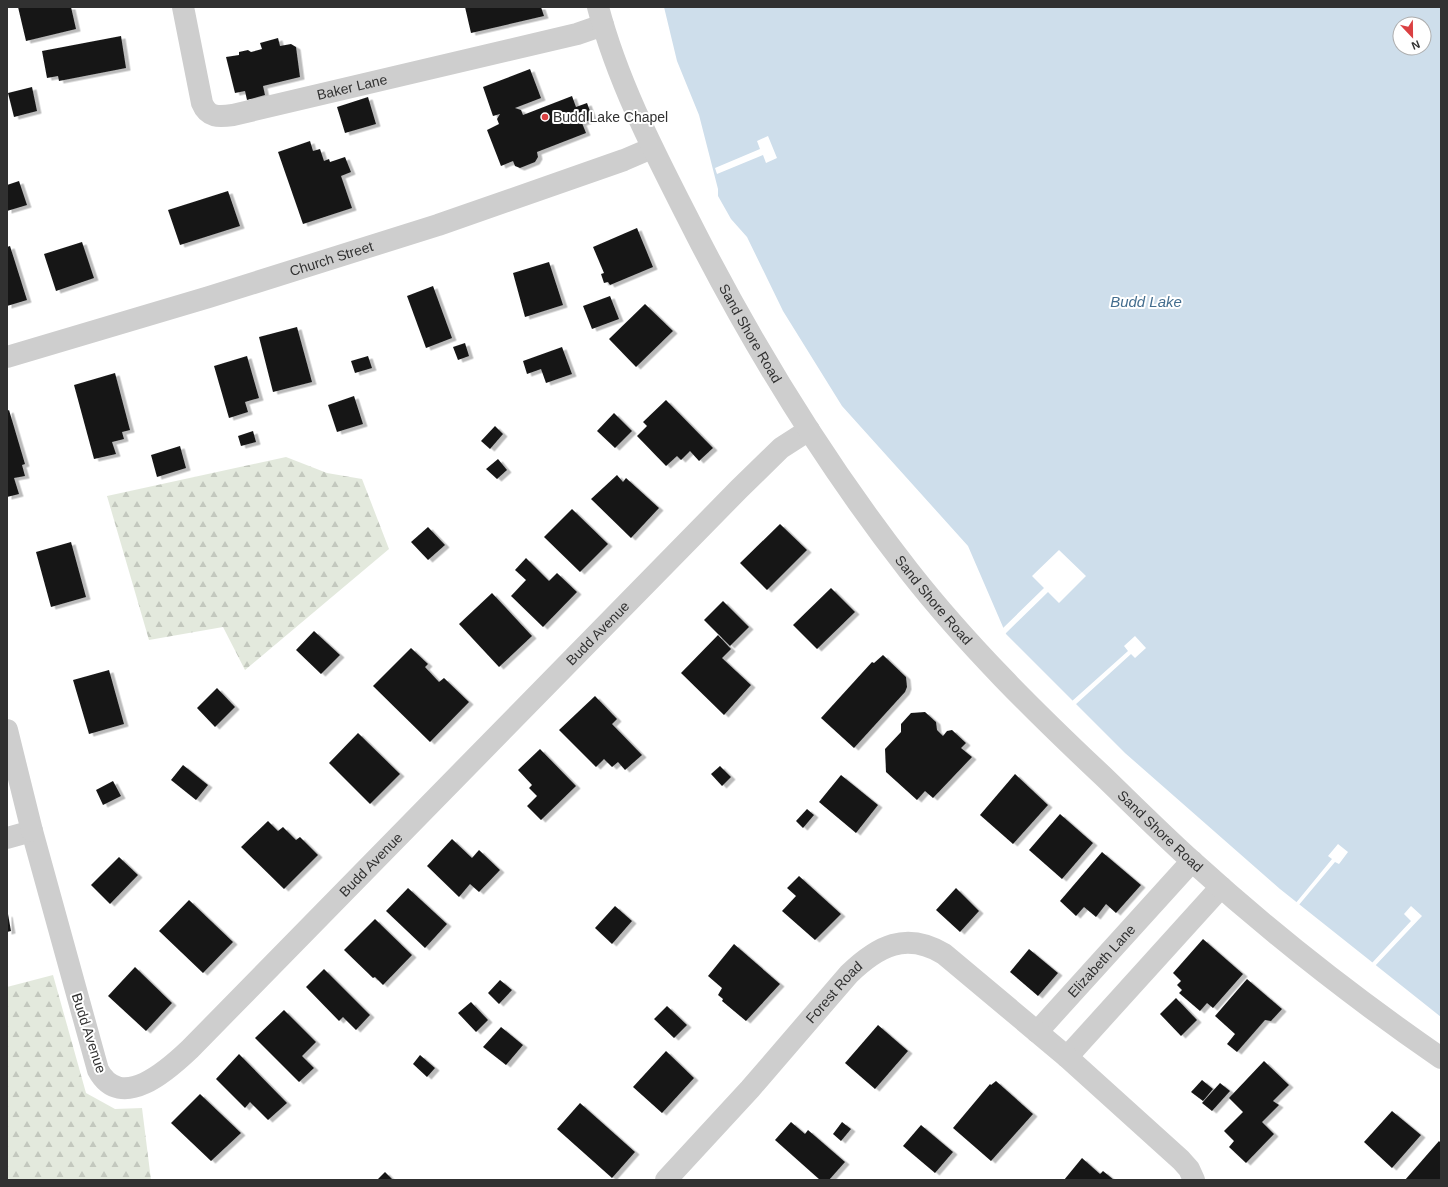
<svg xmlns="http://www.w3.org/2000/svg" width="1448" height="1187" font-family="Helvetica,sans-serif">
	<style>
		.forest { fill: url(#forest-firs) }
		.water { fill: #cedeeb; fill-rule: evenodd }
		.pier { fill: #fff }
		.building { fill: #181818; filter: url(#shadow) }
		.lines { fill: none; stroke-linecap: round; stroke-linejoin: round }
		.minor { stroke: #cecece; stroke-width: 22 }
		.tertiary { stroke: #cecece; stroke-width: 22 }
		.poi-dot { fill: #da4042; stroke: #fff; stroke-width: 1.5 }
		.labels { text-anchor: middle; stroke-width: 4; stroke-linejoin: round; paint-order: stroke }
		.street-label { font-size: 14px; fill: #313131; stroke: #fff }
		.poi-label { font-size: 14px; fill: #313131; stroke: #fff; text-anchor: start }
		.water-label { font-size: 15px; font-style: italic; fill: #436d8e; stroke: #fff }
	</style>
	<defs>
		<pattern id="forest-firs" width="22" height="20" patternUnits="userSpaceOnUse"><rect width="22" height="20" fill="#e3e9dd"/><path d="M5 1l3.5 6h-7zM16 11l3.5 6h-7z" fill="#c3c8be"/></pattern>
		<filter id="shadow"><feDropShadow dx="4.5" dy="2.5" stdDeviation="0" flood-color="#0004"/></filter>
	</defs>
	<rect width="100%" height="100%" fill="#fff"/>
	<!-- forest -->
	<path class="forest" d="M286,457L327,473L362,479L389,549L245,670L223,627L149,640L107,496Z
		M53,975L86,1093L115,1109L142,1108L151,1180H7V987Z"/>
	<!-- water -->
	<path class="water" d="M664,7H1441V1017L1280,889L1125,753L1006,634L968,546L842,406L783,311L747,237L731,219L718,196V189L699,115L677,61ZM1400,24H1424V48H1400Z"/>
	<!-- pier -->
	<path class="pier" d="M768,136L777,158L766,163L763,155L717,174L715,168L760,149L757,141Z
		M1059,550L1086,576L1059,603L1048,592L1004,635L1002,629L1044,588L1032,576Z
		M1135,636L1146,648L1135,658L1131,654L1075,705L1071,702L1128,651L1124,646Z
		M1338,844L1348,852L1339,864L1335,862L1298,906L1295,904L1332,859L1328,856Z
		M1411,906L1422,916L1374,967L1371,964L1411,921L1404,914Z"/>
	<!-- building -->
	<path class="building" d="M18,7H71L76,29L26,41Z
		M465,7H541L544,16L471,33Z
		M121,36L126,68L59,81L58,76L47,78L42,51Z
		M278,38L280,46L291,44L296,47L300,77L263,86L265,95L247,100L245,91L235,93L226,57L239,55V52L248,50L251,52L262,49L260,43Z
		M530,69L541,98L515,108L521,110L523,115L572,96L576,107L587,103L593,119L582,123L586,133L537,152L538,157L535,162L520,168L515,166L513,161L501,166L487,130L499,124L497,119L500,114L493,116L483,87Z
		M32,87L37,111L14,117L8,93Z
		M368,97L376,124L345,133L337,107Z
		M310,141L313,151L320,149L324,161L329,159L330,162L345,157L351,172L341,176L352,208L303,224L278,152Z
		M19,181L27,205L7,211V185Z
		M228,191L240,226L180,245L168,210Z
		M637,228L653,267L610,285L608,282L604,283L601,274L604,273L593,247Z
		M82,242L94,278L56,291L44,254Z
		M10,246L27,300L7,306V247Z
		M549,262L563,305L525,317L513,273Z
		M433,286L452,338L426,348L407,296Z
		M610,296L619,319L592,329L583,306Z
		M645,304L673,331L636,367L609,339Z
		M297,327L312,382L273,392L259,337Z
		M465,343L469,356L458,360L453,347Z
		M562,347L572,374L546,383L541,369L527,374L523,361Z
		M247,356L259,398L245,402L248,412L229,418L214,366Z
		M368,356L372,368L355,373L351,361Z
		M115,373L130,430L122,432L124,439L112,442L116,454L94,459L74,385Z
		M354,396L363,424L337,432L328,405Z
		M666,400L713,448L699,461L690,451L681,460L677,456L666,466L637,436L647,426L643,422Z
		M9,410L25,464L22,465L25,476L14,478L19,494L7,497V411Z
		M614,413L632,431L615,448L597,431Z
		M495,426L503,434L490,449L481,441Z
		M253,431L256,442L241,446L238,436Z
		M180,446L186,468L157,477L151,455Z
		M498,459L507,470L497,479L486,469Z
		M617,475L623,482L626,478L659,508L631,538L591,499Z
		M572,509L608,544L580,572L544,537Z
		M780,524L807,550L767,590L740,563Z
		M428,527L445,545L428,560L411,542Z
		M71,542L86,597L51,607L36,552Z
		M526,558L549,581L557,573L577,592L543,627L511,596L526,580L515,570Z
		M831,588L855,612L817,649L793,625Z
		M492,593L532,636L499,667L459,624Z
		M723,601L749,627L730,646L704,620Z
		M314,631L340,655L321,674L296,650Z
		M718,635L731,649L722,658L751,685L724,715L681,673Z
		M411,648L428,664L425,667L439,682L444,678L469,702L430,742L373,686Z
		M883,655L906,677L907,687L905,692L854,748L821,718L872,662L874,663Z
		M109,670L124,724L89,734L73,680Z
		M217,688L235,707L215,727L197,708Z
		M595,696L617,719L612,724L642,755L625,770L618,762L612,767L604,759L596,767L559,730Z
		M925,712L936,722L937,730L943,736L947,731L952,730L966,743L961,748L972,757L933,798L925,791L917,800L886,772L885,749L901,732V724L911,713Z
		M358,733L400,774L370,804L329,763Z
		M540,749L576,786L541,820L527,806L537,796L529,788L532,785L518,770Z
		M183,765L208,785L196,800L171,780Z
		M720,766L731,777L722,786L711,774Z
		M1015,774L1048,805L1013,844L980,815Z
		M841,775L878,805L856,833L819,802Z
		M113,781L121,796L103,805L96,790Z
		M807,809L814,815L803,828L796,821Z
		M1060,814L1093,843L1062,879L1029,850Z
		M268,821L278,831L283,827L296,840L300,837L318,855L284,889L241,847Z
		M452,839L472,858L479,850L500,870L479,892L470,884L459,897L427,866Z
		M1102,852L1141,885L1116,913L1106,904L1096,917L1084,907L1076,916L1060,901Z
		M119,857L138,875L110,904L91,885Z
		M799,876L841,914L815,940L782,911L796,896L787,888Z
		M408,888L447,924L425,948L386,911Z
		M956,888L979,911L960,932L936,910Z
		M189,900L233,942L203,973L159,931Z
		M615,906L632,921L612,944L595,928Z
		M8,914L11,931L7,932V915Z
		M375,919L412,955L383,985L375,977L373,978L344,950Z
		M1203,939L1243,974L1213,1008L1207,1003L1200,1011L1179,993L1182,990L1177,985L1181,981L1173,973Z
		M734,944L780,984L746,1021L722,1001L723,999L718,995L722,988L708,976Z
		M1029,949L1058,973L1038,996L1010,972Z
		M135,967L172,1003L146,1031L108,996Z
		M324,969L370,1015L356,1030L343,1017L339,1021L306,987Z
		M1247,979L1282,1009L1271,1021L1265,1020L1237,1052L1227,1044L1235,1034L1215,1016Z
		M500,980L512,990L499,1004L488,993Z
		M1176,998L1197,1020L1181,1036L1160,1014Z
		M471,1002L488,1020L476,1032L458,1013Z
		M667,1006L687,1025L674,1038L654,1019Z
		M284,1010L316,1042L302,1056L314,1068L299,1082L255,1038Z
		M878,1025L908,1051L875,1089L845,1063Z
		M501,1027L523,1045L506,1065L483,1047Z
		M666,1051L694,1078L662,1113L633,1087Z
		M239,1054L287,1103L268,1120L250,1102L245,1108L216,1079Z
		M420,1055L435,1068L427,1077L413,1064Z
		M1264,1061L1289,1085L1273,1101L1279,1105L1262,1122L1274,1134L1246,1163L1229,1147L1234,1141L1224,1131L1243,1112L1229,1098Z
		M1202,1080L1213,1089L1203,1101L1191,1092Z
		M996,1081L1033,1114L991,1161L953,1128L990,1084L991,1085Z
		M1220,1083L1230,1091L1212,1111L1202,1103Z
		M200,1094L241,1133L211,1161L171,1123Z
		M580,1103L635,1152L612,1178L557,1129Z
		M1392,1111L1421,1135L1392,1168L1364,1142Z
		M791,1122L805,1134L808,1130L845,1162L829,1180H820L775,1140Z
		M842,1122L851,1129L841,1141L833,1134Z
		M921,1125L953,1152L935,1173L903,1146Z
		M1439,1141L1441,1143V1180H1405Z
		M1082,1158L1100,1174L1103,1171L1114,1180H1064Z
		M385,1172L393,1180H377Z"/>
	<g class="lines">
		<!-- minor -->
		<g class="minor">
			<path id="s1" d="M183,7L202,103C208,118 219,117 233,115L577,34L603,25"/>
			<path id="s2" d="M7,357L209,297L438,225L624,160L652,148"/>
			<path id="s3" d="M7,838L32,831L98,1070C121,1113 169,1069 190,1049L739,489L781,448L809,430"/>
			<path id="s4" d="M1037,1032L1192,861"/>
			<path d="M1067,1057L1221,887"/>
			<path id="s5" d="M666,1180L750,1089L849,974C878,946 906,931 944,954L1067,1057L1181,1160L1189,1169L1194,1180"/>
		</g>
		<!-- tertiary -->
		<g class="tertiary">
			<path id="s6" d="M598,7C619,87 659,161 696,234C757,353 827,466 909,571C967,645 1035,712 1103,776C1133,805 1162,834 1193,862C1271,933 1354,998 1441,1058"/>
			<path d="M7,730L32,831"/>
		</g>
	</g>
	<!-- markers -->
	<circle class="poi-dot" cx="545" cy="117" r="4"/>
	<g class="labels">
		<!-- street labels -->
		<g class="street-label">
			<text dy="5" stroke="none"><textPath href="#s1" startOffset="257">Baker Lane</textPath></text>
			<text dy="5" stroke="none"><textPath href="#s2" startOffset="339">Church Street</textPath></text>
			<text dy="5" stroke="none"><textPath href="#s6" startOffset="361">Sand Shore Road</textPath></text>
			<text dy="5" stroke="none"><textPath href="#s6" startOffset="685">Sand Shore Road</textPath></text>
			<text dy="5" stroke="none"><textPath href="#s3" startOffset="968">Budd Avenue</textPath></text>
			<text dy="5" stroke="none"><textPath href="#s6" startOffset="1009">Sand Shore Road</textPath></text>
			<text dy="5" stroke="none"><textPath href="#s3" startOffset="644">Budd Avenue</textPath></text>
			<text dy="5" stroke="none"><textPath href="#s4" startOffset="96">Elizabeth Lane</textPath></text>
			<text dy="5" stroke="none"><textPath href="#s5" startOffset="252">Forest Road</textPath></text>
			<text transform="translate(89 1033) rotate(72)" y="5">Budd Avenue</text>
		</g>
		<!-- poi labels -->
		<g class="poi-label">
			<text x="553" y="122">Budd Lake Chapel</text>
		</g>
		<!-- water labels -->
		<g class="water-label">
			<text x="1146" y="307">Budd Lake</text>
		</g>
	</g>
	<!-- border -->
	<rect width="1448" height="1187" fill="none" stroke="#313131" stroke-width="16"/>
	<!-- north arrow -->
	<g transform="translate(1412 36) rotate(158)"><circle r="19" fill="#ffffff" stroke="#adadad"/>
	<path d="M0-3L7 15L0 10L-7 15Z" fill="#da4042"/>
	<text y="-6" font-size="11" font-weight="bold" text-anchor="middle" fill="#313131">N</text>
	</g>
</svg>
